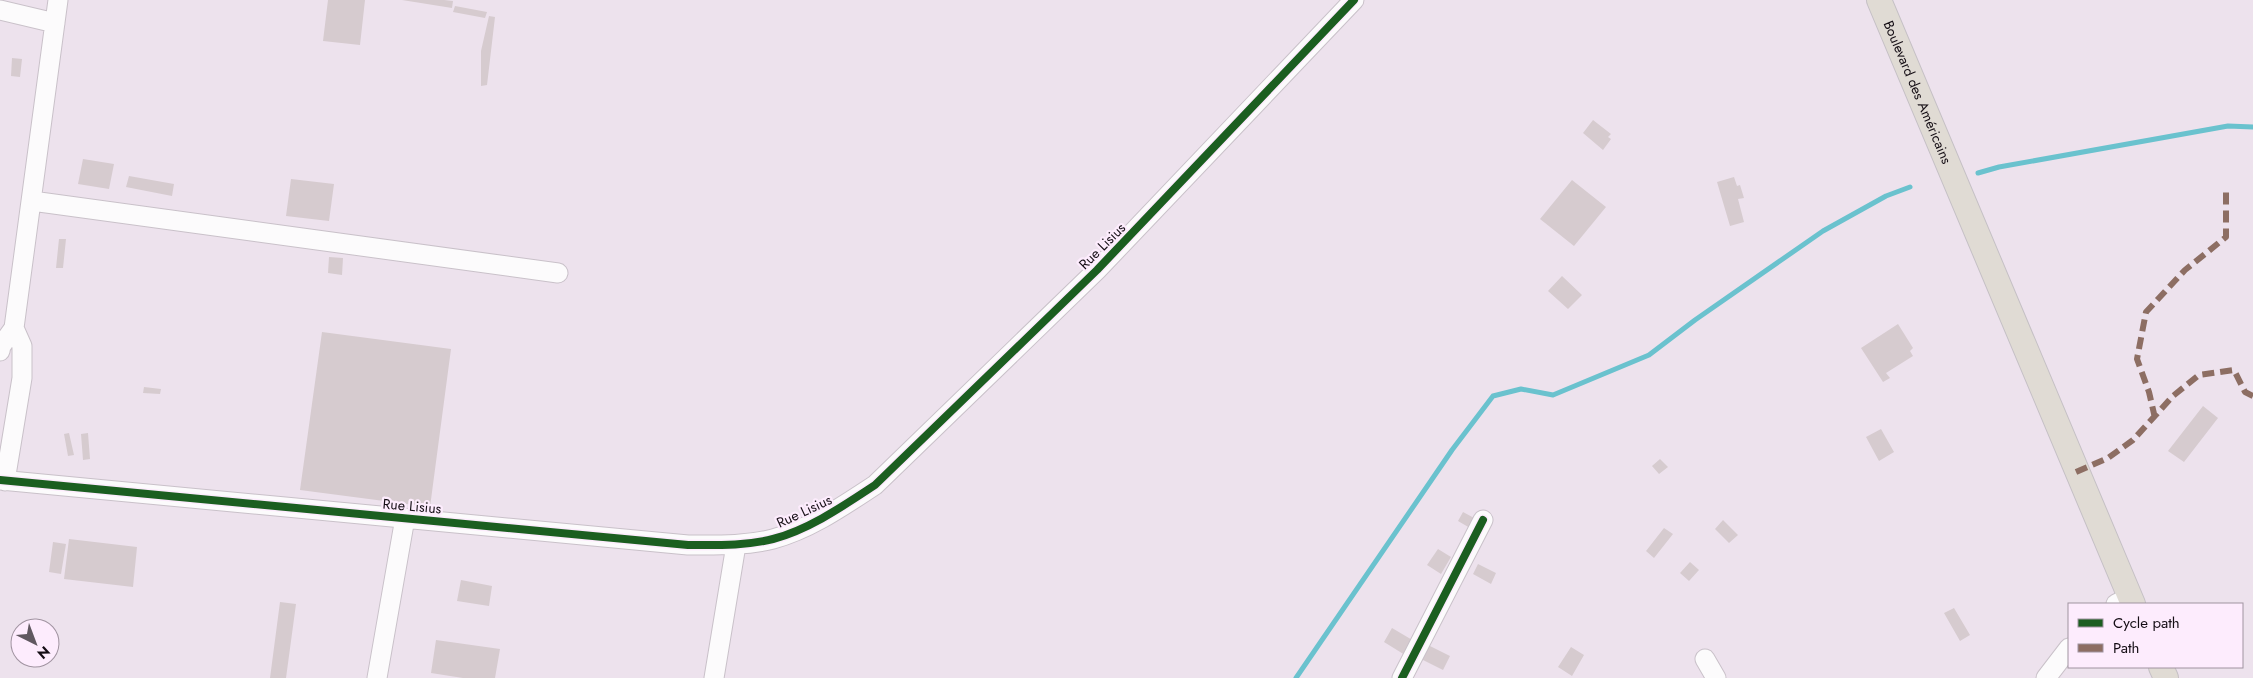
<svg xmlns="http://www.w3.org/2000/svg" width="2253" height="678" font-family="Jost,sans-serif">
	<style>
		.lines { fill: none; stroke-linecap: round; stroke-linejoin: round }
		.stream { stroke: #6ac2ce; stroke-width: 5 }
		.building { fill: #d6cbcf }
		.minor-casing { stroke: #c9c1c9; stroke-width: 21 }
		.major-casing { stroke: #c5c0c5; stroke-width: 26 }
		.minor { stroke: #fcfbfc; stroke-width: 19 }
		.major { stroke: #e0dbd4; stroke-width: 24 }
		.quiet { stroke: #8d6e63; stroke-width: 6; stroke-dasharray: 12 6; stroke-linecap: butt }
		.cycleway-casing { stroke: #fdecfd; stroke-width: 11 }
		.cycleway { stroke: #1b5e20; stroke-width: 8 }
		.labels { text-anchor: middle; stroke-width: 4.5; stroke-linejoin: round; paint-order: stroke }
		.street-label { font-size: 14px; fill: #140d14; stroke: #fdecfd }
	</style>
	<rect width="100%" height="100%" fill="#ede2ed"/>
	<g class="lines">
		<!-- stream -->
		<path class="stream" d="M1978,173L1999,167L2228,126L2253,127
			M1296,678L1452,450L1493,396L1521,389L1553,395L1649,355L1695,320L1823,231L1886,196L1910,187"/>
	</g>
	<!-- building -->
	<path class="building" d="M328,0H365L360,45L323,41Z
		M402,0H444L453,1L452,8Z
		M455,6L487,12L485,18L453,12Z
		M489,16L495,17L487,85L481,86V51Z
		M12,58L22,59L20,77L11,76Z
		M1593,120L1611,134L1608,137L1611,139L1603,150L1583,133Z
		M83,159L114,164L109,189L78,184Z
		M129,176L174,184L172,196L126,187Z
		M1734,177L1737,186L1740,185L1744,198L1738,199L1744,222L1730,226L1717,182Z
		M291,179L334,184L329,221L286,216Z
		M1572,180L1606,207L1574,246L1540,219Z
		M59,239H66L63,268H56Z
		M329,257L343,258L342,275L328,273Z
		M1562,276L1582,295L1568,309L1548,291Z
		M1898,324L1913,348L1910,351L1913,356L1886,373L1890,378L1883,382L1861,348Z
		M322,332L451,349L430,507L300,490Z
		M144,387L161,389L160,394L143,393Z
		M2203,406L2218,418L2184,462L2168,451Z
		M1881,429L1894,452L1879,461L1866,437Z
		M69,433L74,455L68,456L64,434Z
		M88,433L90,459L83,460L81,434Z
		M1660,459L1668,467L1659,474L1652,466Z
		M1463,512L1476,519L1470,528L1458,521Z
		M1723,520L1738,535L1729,543L1715,529Z
		M1664,528L1673,534L1654,558L1646,551Z
		M69,539L137,547L133,587L64,579Z
		M53,542L66,544L61,574L49,572Z
		M1438,549L1451,557L1441,574L1427,565Z
		M1690,562L1699,570L1689,581L1680,573Z
		M1478,564L1496,573L1491,584L1473,574Z
		M461,580L492,586L489,606L457,601Z
		M280,602L296,604L286,678H270Z
		M1954,608L1970,635L1960,641L1944,613Z
		M1392,628L1414,641L1405,655L1384,642Z
		M436,640L500,649L495,678H463L431,673Z
		M1428,645L1450,656L1443,670L1421,659Z
		M1571,647L1584,655L1572,676L1558,667Z"/>
	<g class="lines">
		<defs>
			<path id="minor" d="M0,10L55,23
				M32,201L558,273
				M0,351L1,346L14,328
				M0,480L688,545C716,545 745,546 773,539C810,529 843,506 875,485L1097,270L1354,0
				M5,481L22,378V346L14,328L58,0
				M2116,604L2130,597
				M1705,659L1716,678
				M377,678L405,518
				M714,678L736,545
				M1402,678L1483,520
				M2046,678L2069,648"/>
			<g id="major">
				<path id="s1" d="M1879,0L2133,604"/>
				<path d="M2161,667L2166,678"/>
			</g>
		</defs>
		<!-- minor casing -->
		<use href="#minor" class="minor-casing"/>
		<!-- major casing -->
		<use href="#major" class="major-casing"/>
		<!-- minor -->
		<use href="#minor" class="minor"/>
		<!-- major -->
		<use href="#major" class="major"/>
		<!-- quiet -->
		<path class="quiet" d="M2155,418L2149,392L2137,359L2146,312L2185,270L2226,237V191
			M2076,472L2108,458L2133,440L2173,396L2199,375L2234,370L2245,392L2253,396"/>
		<defs>
			<path id="cycleway" d="M0,480L688,545C716,545 745,546 773,539C810,529 843,506 875,485L1097,270L1354,0
				M1402,678L1483,520"/>
		</defs>
		<!-- cycleway casing -->
		<use href="#cycleway" class="cycleway-casing"/>
		<!-- cycleway -->
		<use href="#cycleway" class="cycleway"/>
	</g>
	<g class="labels">
		<!-- street labels -->
		<g class="street-label">
			<text dy="5" stroke="none"><textPath href="#s1" startOffset="100">Boulevard des Américains</textPath></text>
			<text transform="translate(1102 246) rotate(-45)" y="5">Rue Lisius</text>
			<text transform="translate(412 506) rotate(5)" y="5">Rue Lisius</text>
			<text transform="translate(804 511) rotate(-25)" y="5">Rue Lisius</text>
		</g>
	</g>
	<!-- legend -->
	<rect x="2068" y="603" width="175" height="65" fill="#fdecfd" stroke="#a093a0"/>
	<rect x="2078" y="619" width="25" height="8" fill="#1b5e20" stroke="#a093a0"/>
	<text x="2113" y="628" font-size="15" fill="#140d14">Cycle path</text>
	<rect x="2078" y="644" width="25" height="8" fill="#8d6e63" stroke="#a093a0"/>
	<text x="2113" y="653" font-size="15" fill="#140d14">Path</text>
	<!-- north arrow -->
	<g transform="translate(35 643) rotate(138)"><circle r="24" fill="#fdecfd" stroke="#a093a0"/>
	<path d="M0-4L9 19L0 12L-9 19Z" fill="#605860"/>
	<text y="-8" font-size="14" font-weight="bold" text-anchor="middle" fill="#140d14">N</text>
	</g>
</svg>
